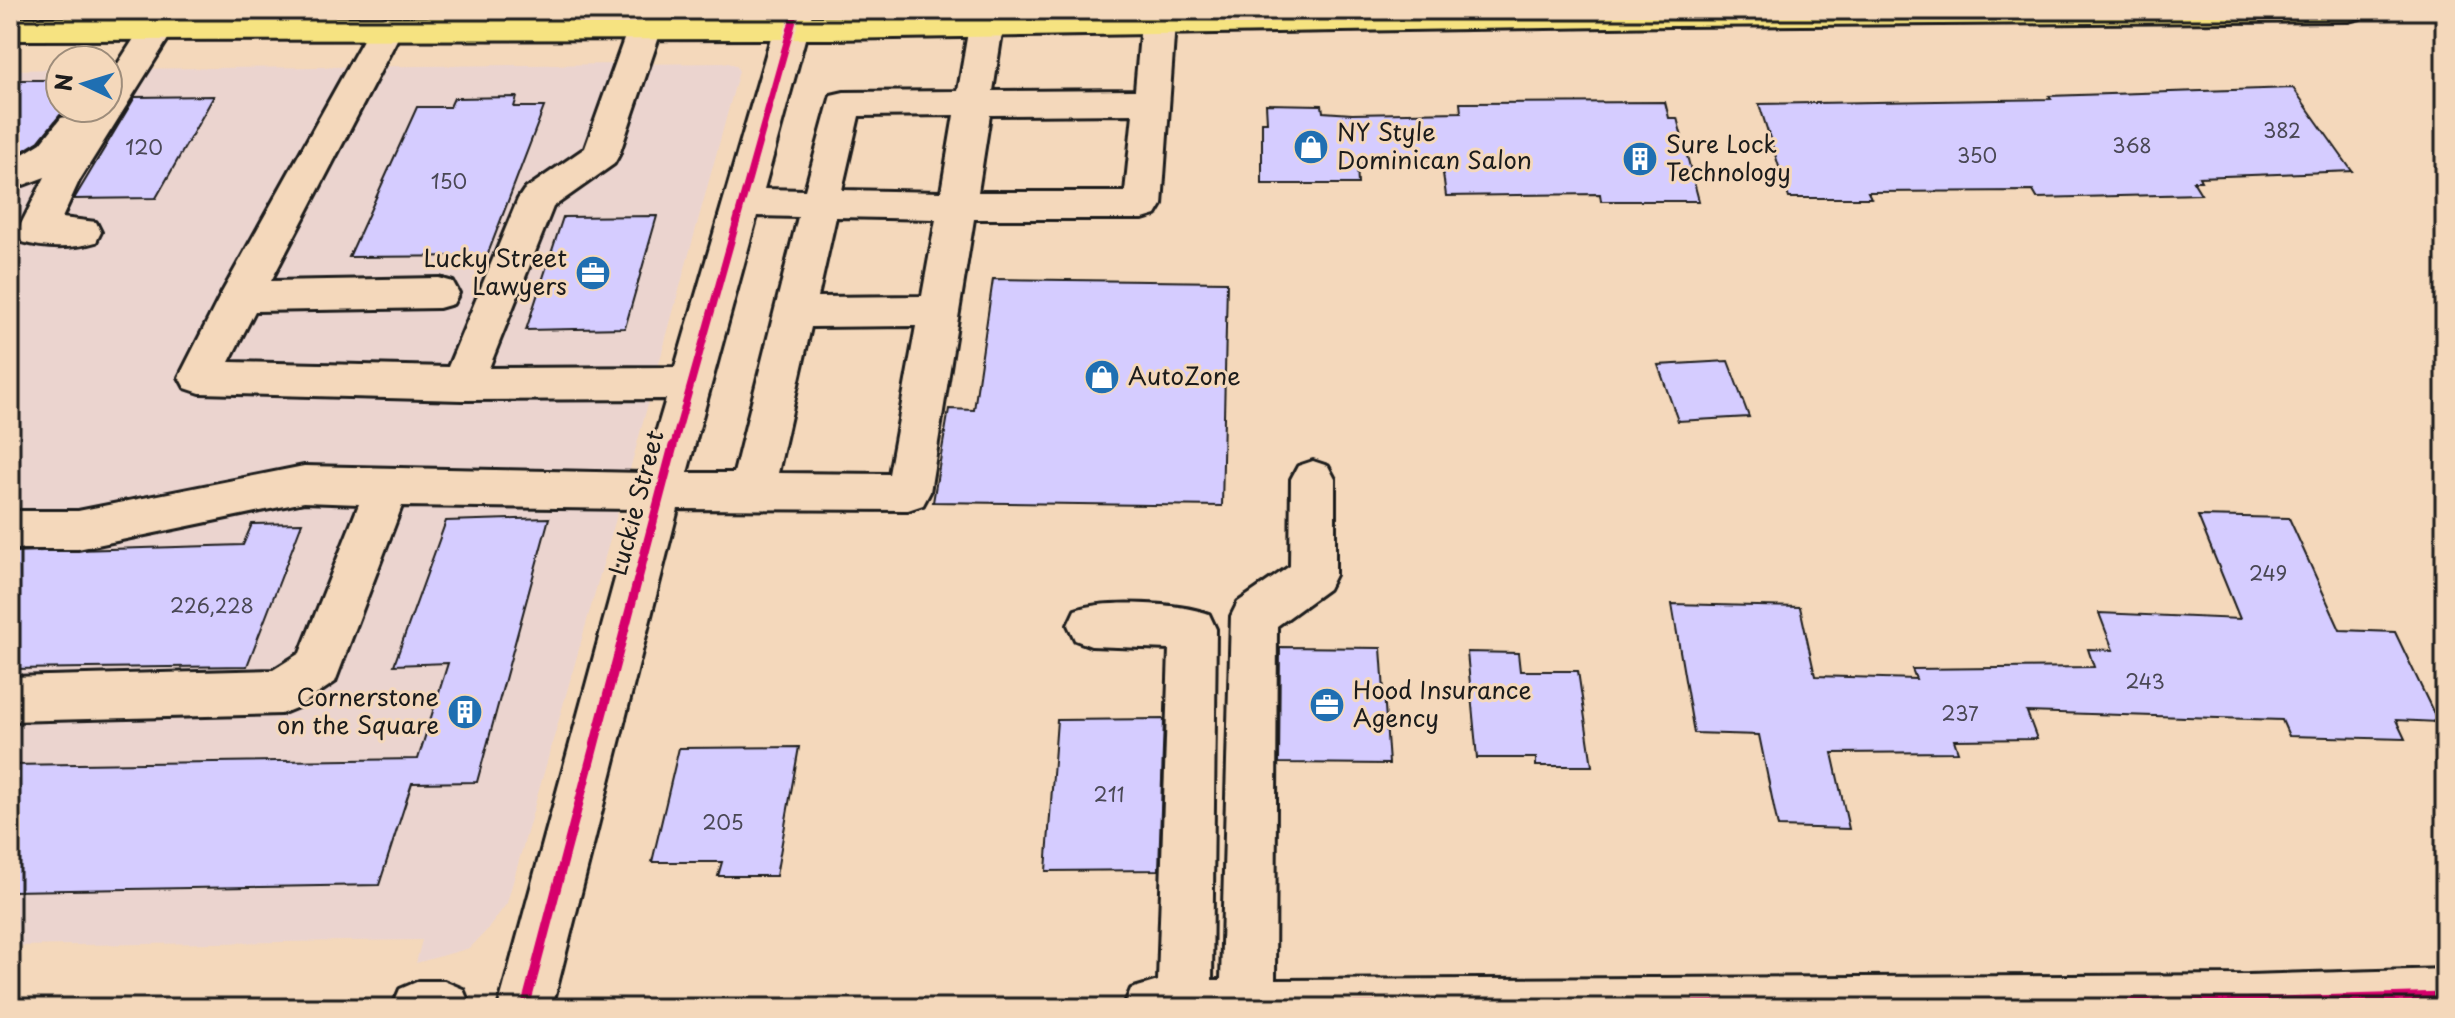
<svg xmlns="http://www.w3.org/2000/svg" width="2455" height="1018" font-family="'Playpen Sans',sans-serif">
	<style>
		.built { fill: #ebd4cf }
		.building { fill: #d5ccff; stroke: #1c1c1c; stroke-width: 2 }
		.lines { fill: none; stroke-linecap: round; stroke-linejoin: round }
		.minor-casing { stroke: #1c1c1c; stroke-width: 6 }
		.major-casing { stroke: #1c1c1c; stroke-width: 6 }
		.minor { fill: #f4d8bb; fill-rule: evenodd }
		.major { fill: #f6e381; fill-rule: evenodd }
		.cycleway-far1-casing { stroke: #f4d8bb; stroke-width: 11 }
		.cycleway-casing { stroke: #f4d8bb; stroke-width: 14 }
		.cycleway-far1 { stroke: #d6006c; stroke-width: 7 }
		.cycleway { stroke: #d6006c; stroke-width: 9 }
		.labels { text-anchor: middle; stroke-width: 6; stroke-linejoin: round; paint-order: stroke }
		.number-label { font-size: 20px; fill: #4a4855 }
		.poi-label { font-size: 24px; fill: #1c1c1c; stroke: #f4d8bb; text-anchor: start }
		.street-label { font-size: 24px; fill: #1c1c1c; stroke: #f4d8bb }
	</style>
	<rect width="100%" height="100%" fill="#f4d8bb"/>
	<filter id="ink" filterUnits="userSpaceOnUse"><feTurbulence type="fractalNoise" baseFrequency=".0125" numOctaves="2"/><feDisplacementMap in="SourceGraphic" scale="16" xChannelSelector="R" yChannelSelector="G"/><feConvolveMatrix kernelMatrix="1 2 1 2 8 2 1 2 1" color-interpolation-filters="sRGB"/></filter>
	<g filter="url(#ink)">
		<!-- built -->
		<path class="built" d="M728,63L736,65L739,71L634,455L507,903L488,929L470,948L416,963L422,940L10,946V70L60,69V108H108V69Z"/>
		<!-- building -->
		<path class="building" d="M10,80H60V108H85L82,114L60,115L39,141L18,154H10Z
			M2293,88L2352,171L2199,177L2201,181H2193L2201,194L2037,198L2033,191L1868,192L1871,198H1789L1759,104L2051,99L2049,96Z
			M214,96L156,198L74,199L135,97Z
			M517,97L514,107H544L487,256L349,257L417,107H450L454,98Z
			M1665,102L1669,118H1677L1699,201H1601L1600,194L1446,196L1441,158L1357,164L1358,184H1262V122H1267L1266,104L1322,105L1323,112L1352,114L1461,112L1460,103Z
			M657,216L625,328L526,330L563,217Z
			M993,279L1227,282L1222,506L933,502L949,409L974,410Z
			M1728,361L1749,417L1678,421L1658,365Z
			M2198,516L2289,518L2340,630L2395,632L2438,722L2396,720L2405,739L2289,736L2282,720L2027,712L2037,739L1954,740L1958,752L1832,753L1849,829L1778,827L1759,735L1694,733L1672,604L1800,607L1815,676L1916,679L1912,669L2094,667L2088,649L2113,650L2099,613L2240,619Z
			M549,518L477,782L412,783L379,885L10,891V765L418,759L448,663L394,665L446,521Z
			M302,523L247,666L10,669V552L243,545L252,524Z
			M1280,647L1381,648L1389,764L1279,763Z
			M1467,652L1518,653L1520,671H1578L1592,766H1536V758H1477Z
			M1164,719L1159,870L1046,871L1057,720Z
			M799,747L776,876H718L722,862H652L679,748Z"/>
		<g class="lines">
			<defs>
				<path id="minor" d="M779,10H813L764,189L805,190L831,95L844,92L958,91L969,26L974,18L986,15L998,18L1003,26L993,91L1135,90L1141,23L1146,15L1158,12L1170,15L1175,23L1162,205L1156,215L1143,219H974L930,492L923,505L908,510L678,509L552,1008H498L634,509L402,506L335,682L298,707L281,714L10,721V677L273,670L300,653L359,504L304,502L78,549H10V511H78L304,466L644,473L666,399L462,400L200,393L185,388L179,377L220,296L374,20L386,17L398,20L403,28L271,281L439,278L453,282L459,293L453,304L439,308L255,311L229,362L448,367L518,199L524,190L585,148L628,28L633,20L645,17L657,20L662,28L619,155L614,164L553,207L489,368L675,367ZM1133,114L1125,192H978L990,115ZM954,115L941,192L842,190L859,116ZM757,216L798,217L734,473H687ZM836,217L936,219L922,296L818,297ZM916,326L889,474L778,473L811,327Z
					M158,17L170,20L175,28L79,181L62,218L96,222L101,232L96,242C73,249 45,249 22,242L17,232L45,177L10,190V162L41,143L61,118L74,115L83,117L89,108H108V79L146,20Z
					M1313,461L1328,466L1335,479V575L1328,589L1277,626L1275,980L2248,975L2445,969V1008H1123L1131,989L1158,981L1169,649L1091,646L1075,640L1068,625L1075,610C1105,599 1179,603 1209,614L1216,629L1212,980H1221L1231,616L1238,602L1290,566L1291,479L1298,466Z
					M419,981H444L463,989L471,1008H392L400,989Z"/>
				<path id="major" d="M1289,10H2365L2360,18L2348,21L1672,26L830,39L10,40V18L830,17Z"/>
			</defs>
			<!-- minor casing -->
			<use href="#minor" class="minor-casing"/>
			<!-- major casing -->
			<use href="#major" class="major-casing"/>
			<!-- minor -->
			<use href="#minor" class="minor"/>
			<!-- major -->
			<use href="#major" class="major"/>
			<defs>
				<path id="cycleway-far1" d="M673,448L796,10"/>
				<path id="cycleway" d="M525,1008L673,446
					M1150,1008L2248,1002L2445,996"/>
			</defs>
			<!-- cycleway-far1 casing -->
			<use href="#cycleway-far1" class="cycleway-far1-casing"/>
			<!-- cycleway casing -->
			<use href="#cycleway" class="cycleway-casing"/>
			<!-- cycleway-far1 -->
			<use href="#cycleway-far1" class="cycleway-far1"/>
			<!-- cycleway -->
			<use href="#cycleway" class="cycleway"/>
		</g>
	</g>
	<!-- icons -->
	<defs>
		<symbol id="shop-disc" viewBox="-11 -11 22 22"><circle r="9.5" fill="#1f6fb2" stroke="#f4d8bb"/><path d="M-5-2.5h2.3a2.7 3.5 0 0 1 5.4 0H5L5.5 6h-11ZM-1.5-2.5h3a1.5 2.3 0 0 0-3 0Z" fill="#fff"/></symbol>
		<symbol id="building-disc" viewBox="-11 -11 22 22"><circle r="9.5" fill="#1f6fb2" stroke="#f4d8bb"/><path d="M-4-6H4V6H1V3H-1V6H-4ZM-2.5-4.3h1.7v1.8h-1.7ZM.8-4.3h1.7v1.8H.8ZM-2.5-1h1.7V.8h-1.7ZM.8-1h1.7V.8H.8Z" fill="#fff"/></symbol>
		<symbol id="office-disc" viewBox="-11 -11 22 22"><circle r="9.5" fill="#1f6fb2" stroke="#f4d8bb"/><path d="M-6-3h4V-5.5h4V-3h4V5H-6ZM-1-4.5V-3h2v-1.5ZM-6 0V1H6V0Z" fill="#fff"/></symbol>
	</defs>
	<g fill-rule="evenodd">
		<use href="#shop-disc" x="1291" y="127" width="40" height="40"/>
		<use href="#building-disc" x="1620" y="139" width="40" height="40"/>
		<use href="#office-disc" x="573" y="253" width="40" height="40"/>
		<use href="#shop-disc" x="1082" y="357" width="40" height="40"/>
		<use href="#office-disc" x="1307" y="685" width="40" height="40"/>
		<use href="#building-disc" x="445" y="692" width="40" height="40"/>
	</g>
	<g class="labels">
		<!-- number labels -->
		<g class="number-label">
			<text x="2282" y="138">382</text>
			<text x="2132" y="153">368</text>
			<text x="144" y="155">120</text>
			<text x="1977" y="163">350</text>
			<text x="449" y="189">150</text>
			<text x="2268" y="581">249</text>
			<text x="212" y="613">226,228</text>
			<text x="2145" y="689">243</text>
			<text x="1960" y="721">237</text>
			<text x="1109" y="802">211</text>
			<text x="723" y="830">205</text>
		</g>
		<!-- poi labels -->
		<g class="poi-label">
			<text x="1337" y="141">NY Style<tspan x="1337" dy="28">Dominican Salon</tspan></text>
			<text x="1666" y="153">Sure Lock<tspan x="1666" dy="28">Technology</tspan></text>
			<text x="567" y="267" text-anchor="end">Lucky Street<tspan x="567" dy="28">Lawyers</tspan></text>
			<text x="1128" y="385">AutoZone</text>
			<text x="1353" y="699">Hood Insurance<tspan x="1353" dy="28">Agency</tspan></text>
			<text x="439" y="706" text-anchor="end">Cornerstone<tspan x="439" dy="28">on the Square</tspan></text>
		</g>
		<!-- street labels -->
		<g class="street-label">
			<text transform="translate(637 503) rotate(-75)" y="8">Luckie Street</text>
		</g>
	</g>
	<!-- margin -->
	<rect width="2455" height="1018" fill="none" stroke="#f4d8bb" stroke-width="40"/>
	<rect x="20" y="20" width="2415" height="978" fill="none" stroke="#1c1c1c" stroke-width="3" filter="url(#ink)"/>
	<!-- north arrow -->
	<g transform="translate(84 84) rotate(274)"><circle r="38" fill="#f4d8bb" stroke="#9e8d7b" stroke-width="2"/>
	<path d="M0-6L14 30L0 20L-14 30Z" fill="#1f6fb2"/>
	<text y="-12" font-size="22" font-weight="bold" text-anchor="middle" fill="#1c1c1c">N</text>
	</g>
</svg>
